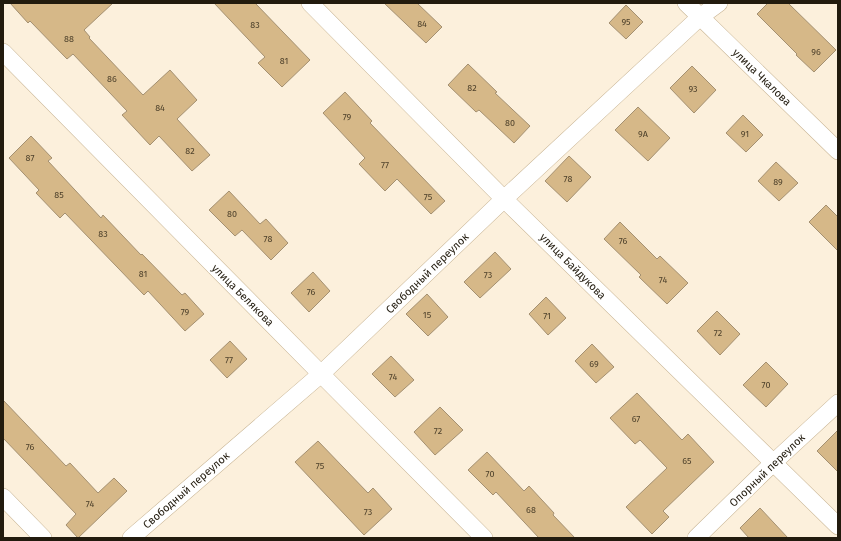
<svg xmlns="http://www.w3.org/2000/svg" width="841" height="541" font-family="'Fira Sans',sans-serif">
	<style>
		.building { fill: #d6b888; stroke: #a49071 }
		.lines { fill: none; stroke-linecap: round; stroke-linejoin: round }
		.street-casing { stroke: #c7b392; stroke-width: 18 }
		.street { stroke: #fff; stroke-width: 17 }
		.labels { text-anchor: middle; stroke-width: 3.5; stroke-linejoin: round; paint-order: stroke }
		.number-label { font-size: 9px; fill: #4f422c }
		.street-label { font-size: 11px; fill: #221b0e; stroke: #fff }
	</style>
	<rect width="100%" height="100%" fill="#fcf0dc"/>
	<!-- building -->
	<path class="building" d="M10,3H113L84,30L90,37L89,38L143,95L170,70L197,100L177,119L210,155L192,171L159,136L150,145L122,115L127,111L73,54L67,59L30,21L28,23Z
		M214,3H255L310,60L282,87L258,63L265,57Z
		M384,3H417L442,27L426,43Z
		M768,3H788L836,50L814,72L796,55L797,54L757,14Z
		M626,5L643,22L626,39L609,23Z
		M468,64L497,92L495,93L530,126L514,143L479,110L476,112L448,85Z
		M692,66L716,90L694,113L670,88Z
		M345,92L372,121L370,123L445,201L431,214L397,179L385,191L359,164L365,158L323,113Z
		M638,107L670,138L648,161L615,130Z
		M743,115L763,135L746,152L726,133Z
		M31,136L52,158L48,161L101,218L103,215L141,255L142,254L182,295L185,293L204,314L185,331L148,291L144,295L65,213L60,218L36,193L39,190L9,158Z
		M569,156L591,177L567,202L545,181Z
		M776,162L798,183L779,201L758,181Z
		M229,191L260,224L266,219L288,243L271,260L242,230L235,236L209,210Z
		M826,205L838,217V251L809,222Z
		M620,222L657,259L660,256L688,283L667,304L639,277L641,275L604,239Z
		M495,252L511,269L480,298L464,282Z
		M313,272L330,291L309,312L291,293Z
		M427,294L448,317L428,336L406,314Z
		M546,297L566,318L548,335L529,314Z
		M717,311L740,334L720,355L697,331Z
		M230,341L247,359L227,378L210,360Z
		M592,344L614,367L596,383L575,361Z
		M391,356L414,380L395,397L372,374Z
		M766,362L788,384L766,407L743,385Z
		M637,393L682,440L688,434L714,462L663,511L669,517L652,534L626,507L667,468L640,440L635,444L610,418Z
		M3,400L66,466L70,463L98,493L114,478L127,491L78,538L66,525L76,514L3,438Z
		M440,407L463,430L435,455L414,432Z
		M838,430V472L817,451Z
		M318,441L368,493L373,488L392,509L364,535L295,462Z
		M487,452L524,491L529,486L554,513L553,515L575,538H539L496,492L493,495L468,470Z
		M760,508L788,538H749L740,528Z"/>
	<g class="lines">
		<defs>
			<path id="street" d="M310,3L504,199L838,526
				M686,3L838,151
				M3,52L321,374L484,538
				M3,497L43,538
				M131,538L321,374L504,199L700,17L719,3
				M696,538L773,463L838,403"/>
		</defs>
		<!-- street casing -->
		<use href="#street" class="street-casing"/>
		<!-- street -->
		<use href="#street" class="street"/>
	</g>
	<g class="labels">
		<!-- number labels -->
		<g class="number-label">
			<text x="626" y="25">95</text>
			<text x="422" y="27">84</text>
			<text x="255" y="28">83</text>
			<text x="69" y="42">88</text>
			<text x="816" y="55">96</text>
			<text x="284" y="64">81</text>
			<text x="112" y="82">86</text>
			<text x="472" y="91">82</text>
			<text x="693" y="92">93</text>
			<text x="160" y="111">84</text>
			<text x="347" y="120">79</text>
			<text x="510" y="126">80</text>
			<text x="643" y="137">9А</text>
			<text x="745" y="137">91</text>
			<text x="190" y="154">82</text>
			<text x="30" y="161">87</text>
			<text x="385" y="168">77</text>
			<text x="568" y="182">78</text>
			<text x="778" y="185">89</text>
			<text x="59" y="198">85</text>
			<text x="428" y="200">75</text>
			<text x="232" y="217">80</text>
			<text x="103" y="237">83</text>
			<text x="268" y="242">78</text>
			<text x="623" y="244">76</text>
			<text x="143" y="277">81</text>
			<text x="488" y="278">73</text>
			<text x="663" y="283">74</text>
			<text x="311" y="295">76</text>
			<text x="185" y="315">79</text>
			<text x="427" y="318">15</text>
			<text x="547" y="319">71</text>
			<text x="718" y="336">72</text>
			<text x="229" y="363">77</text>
			<text x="594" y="367">69</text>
			<text x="393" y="380">74</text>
			<text x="766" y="388">70</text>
			<text x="636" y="422">67</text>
			<text x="438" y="434">72</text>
			<text x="30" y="450">76</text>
			<text x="687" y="464">65</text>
			<text x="320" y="469">75</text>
			<text x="490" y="477">70</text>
			<text x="90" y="507">74</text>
			<text x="531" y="513">68</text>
			<text x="368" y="515">73</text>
		</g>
		<!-- street labels -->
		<g class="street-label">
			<text transform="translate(762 77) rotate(44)" y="4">улица Чкалова</text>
			<text transform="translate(573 266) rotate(45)" y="4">улица Байдукова</text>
			<text transform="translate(427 273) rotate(-44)" y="4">Свободный переулок</text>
			<text transform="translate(243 295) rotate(45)" y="4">улица Белякова</text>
			<text transform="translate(767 470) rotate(-44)" y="4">Опорный переулок</text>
			<text transform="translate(186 490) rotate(-41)" y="4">Свободный переулок</text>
		</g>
	</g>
	<!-- border -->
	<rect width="841" height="541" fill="none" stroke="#221b0e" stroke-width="8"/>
</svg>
